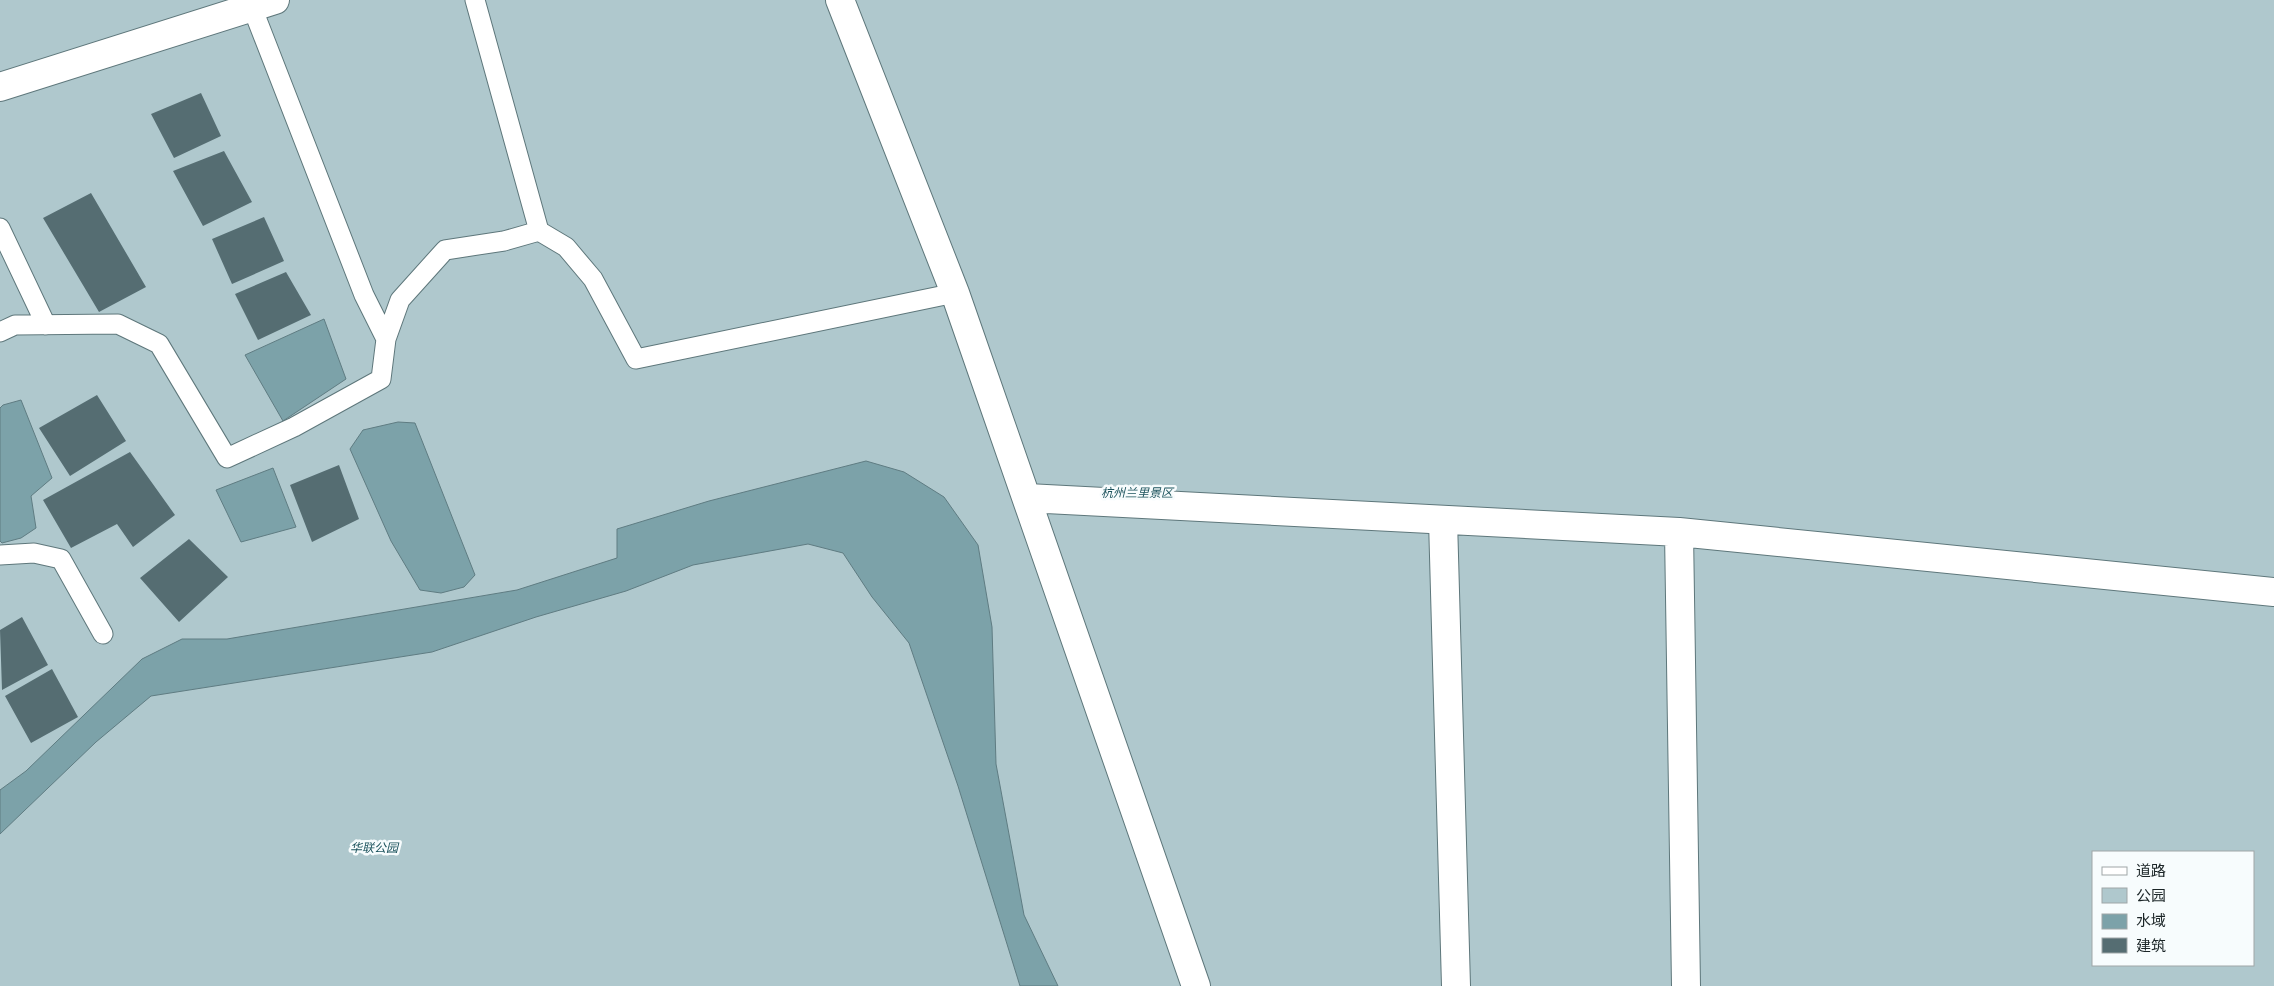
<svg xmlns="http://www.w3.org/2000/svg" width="2274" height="986" font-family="'Crimson Pro','Noto Sans SC',serif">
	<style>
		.park { fill: #afc8cd; fill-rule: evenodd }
		.water { fill: #7ca2a9; stroke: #5f7c82 }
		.building { fill: #556d72 }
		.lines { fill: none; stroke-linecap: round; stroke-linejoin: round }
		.lane-casing { stroke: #5e777b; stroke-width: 21 }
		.street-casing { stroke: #5e777b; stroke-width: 30 }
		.lane { stroke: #fff; stroke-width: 19 }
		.street { stroke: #fff; stroke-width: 28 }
		.labels { text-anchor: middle; stroke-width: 5; stroke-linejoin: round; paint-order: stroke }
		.park-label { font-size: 12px; font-style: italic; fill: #1b525c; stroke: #f7fcfd }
	</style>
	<rect width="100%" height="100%" fill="#d8f3f9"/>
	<!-- park -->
	<path class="park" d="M0,0H2274V986H0ZM2093,852H2253V965H2093Z"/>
	<!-- water -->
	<path class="water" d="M324,319L346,379L283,421L245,355Z
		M21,400L52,478L31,496L36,528L21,538L2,543L0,541V408L3,405Z
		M398,422L415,423L475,575L464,587L441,593L420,590L391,541L350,449L363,430Z
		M866,461L904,472L944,497L978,545L992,627L996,764L1024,915L1058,986H1020L958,786L909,643L872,597L843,553L808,544L693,565L626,591L536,617L432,652L151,696L96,742L0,834V790L26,771L142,659L182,639H227L517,590L617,558V529L709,501Z
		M273,468L296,527L241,542L216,490Z"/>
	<!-- building -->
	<path class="building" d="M201,93L221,136L174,158L151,114Z
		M224,151L252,202L203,226L173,171Z
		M91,193L146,287L99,312L43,218Z
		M264,217L284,261L232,284L212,239Z
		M286,272L311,315L258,340L235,294Z
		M97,395L126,441L70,476L39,428Z
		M130,452L175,515L133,547L117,524L71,548L43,500Z
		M339,465L359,519L312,542L290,485Z
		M189,539L228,577L179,622L140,578Z
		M22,617L48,665L2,690L0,630Z
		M52,669L78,717L31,743L5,696Z"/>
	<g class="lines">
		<defs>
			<path id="lane" d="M475,0L539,231L566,247L593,279L636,359L955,293
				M252,7L364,295L386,339
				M0,228L46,325
				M0,332L15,325L118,324L159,344L227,458L294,427L381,379L386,339L400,300L445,250L504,241L539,231
				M0,555L34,553L61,559L103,634"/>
			<path id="street" d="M840,0L955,293L1196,986
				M0,87L275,0
				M1027,498L1679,532L2274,592
				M1443,520L1456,986
				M1679,532L1686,986"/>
		</defs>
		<!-- lane casing -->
		<use href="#lane" class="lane-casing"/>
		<!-- street casing -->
		<use href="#street" class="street-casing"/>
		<!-- lane -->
		<use href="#lane" class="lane"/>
		<!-- street -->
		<use href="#street" class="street"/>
	</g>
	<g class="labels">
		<!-- park labels -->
		<g class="park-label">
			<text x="1137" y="497">杭州兰里景区</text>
			<text x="374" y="852">华联公园</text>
		</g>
	</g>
	<!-- legend -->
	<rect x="2092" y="851" width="162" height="115" fill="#f7fcfd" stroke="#9fa6a7"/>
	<rect x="2102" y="867" width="25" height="8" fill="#ffffff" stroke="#9fa6a7"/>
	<text x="2136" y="876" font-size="15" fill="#1b2527">道路</text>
	<rect x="2102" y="888" width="25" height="15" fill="#afc8cd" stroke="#9fa6a7"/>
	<text x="2136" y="901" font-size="15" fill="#1b2527">公园</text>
	<rect x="2102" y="914" width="25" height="15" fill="#7ca2a9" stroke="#9fa6a7"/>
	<text x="2136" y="926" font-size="15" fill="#1b2527">水域</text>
	<rect x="2102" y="938" width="25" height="15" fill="#556d72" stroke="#9fa6a7"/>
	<text x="2136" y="951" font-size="15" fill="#1b2527">建筑</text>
</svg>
